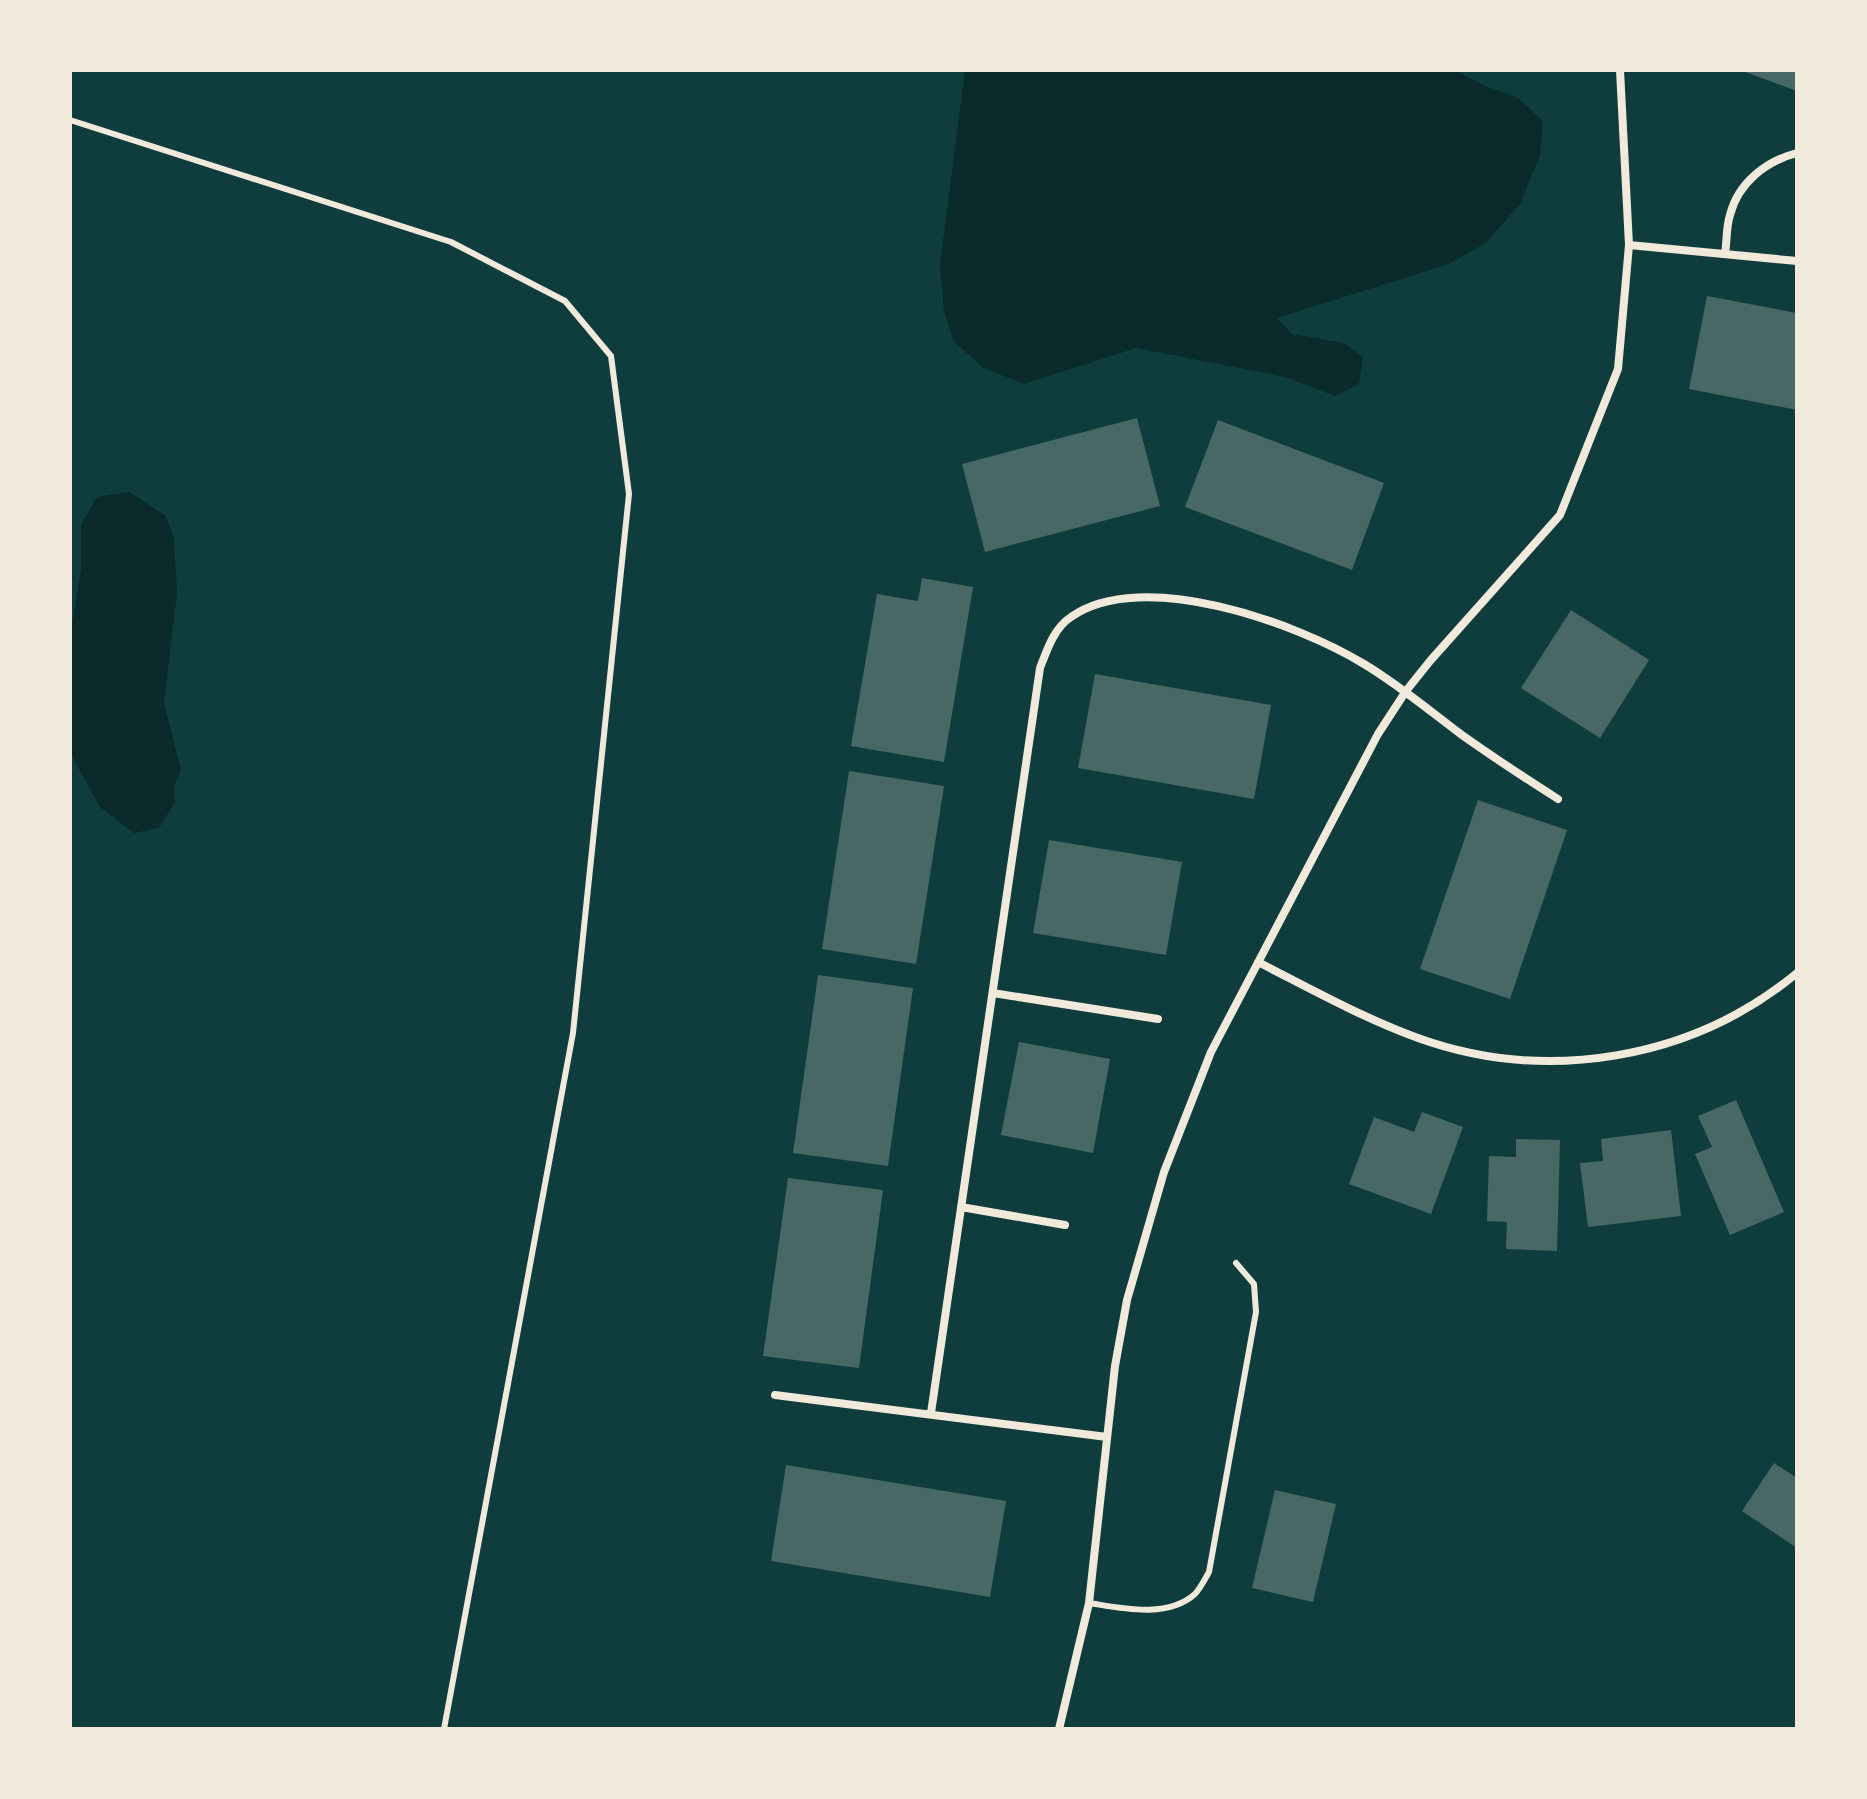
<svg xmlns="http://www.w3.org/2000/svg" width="1867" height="1799" font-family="Signika,sans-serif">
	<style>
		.water { fill: #0a2a2b }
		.building { fill: #486865 }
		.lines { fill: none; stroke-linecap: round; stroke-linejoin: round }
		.service { stroke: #f1e9da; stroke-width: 6 }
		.minor { stroke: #f1e9da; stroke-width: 8 }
	</style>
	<rect width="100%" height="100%" fill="#0f3d3e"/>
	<!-- water -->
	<path class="water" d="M965,70H1455L1483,85L1518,98L1543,121L1540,155L1520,204L1487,242L1449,264L1277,318L1292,334L1344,343L1363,357L1359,384L1335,396L1286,377L1136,348L1024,384L984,368L954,342L944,311L940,265Z
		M129,492L165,515L174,538L177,592L164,703L181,770L174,786L175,802L159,828L134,833L100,807L73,758L70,744L71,630L81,570V525L97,497Z"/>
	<!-- building -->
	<path class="building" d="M1740,70H1797V91Z
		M1707,296L1797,313V410L1689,389Z
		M1137,418L1160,506L985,552L962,464Z
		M1218,420L1384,483L1352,570L1185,507Z
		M922,578L973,587L944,762L851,746L877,594L918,601Z
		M1571,610L1649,660L1600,738L1521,688Z
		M1095,674L1271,705L1254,799L1078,768Z
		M849,771L944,786L916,964L822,949Z
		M1478,800L1567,830L1510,999L1420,969Z
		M1049,840L1182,862L1166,955L1033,933Z
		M818,975L913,988L888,1166L793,1153Z
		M1019,1042L1110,1059L1093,1153L1001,1135Z
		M1736,1100L1784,1212L1730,1235L1695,1154L1712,1147L1698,1116Z
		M1422,1112L1463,1127L1431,1214L1349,1184L1374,1117L1414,1132Z
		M1671,1130L1681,1216L1588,1227L1580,1163L1603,1161L1601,1139Z
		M1516,1139L1560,1140L1557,1251L1506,1249L1507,1222L1487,1221L1489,1156L1516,1157Z
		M788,1178L883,1190L859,1368L763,1356Z
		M1774,1463L1797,1478V1548L1742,1511Z
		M786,1465L1006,1501L990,1597L771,1561Z
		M1275,1490L1336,1504L1313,1602L1252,1588Z"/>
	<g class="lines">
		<!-- service -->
		<path class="service" d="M70,120L451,242L565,301L611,356L629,494L573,1033L444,1729
			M1089,1603C1121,1608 1167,1619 1195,1594C1200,1589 1205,1579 1209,1572L1256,1312L1254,1284L1236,1263"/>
		<!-- minor -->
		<path class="minor" d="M1629,245L1797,261
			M1725,254C1727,242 1726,227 1730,215C1738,183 1766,161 1797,153
			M1258,962C1311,989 1363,1018 1418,1038C1546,1084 1692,1060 1797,973
			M993,993L1158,1019
			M961,1207L1065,1225
			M775,1395L1107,1437
			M931,1413L1040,668C1047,650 1054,628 1071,617C1142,567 1297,623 1364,664C1399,685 1430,711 1462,735C1493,757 1525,778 1558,799
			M1059,1729L1089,1603L1115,1366L1127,1300L1164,1172L1211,1052L1378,734L1406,691L1430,661L1560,515L1618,369L1629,245L1620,70"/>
	</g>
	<!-- border -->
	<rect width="1867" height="1799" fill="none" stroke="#f1e9da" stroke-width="144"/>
</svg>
